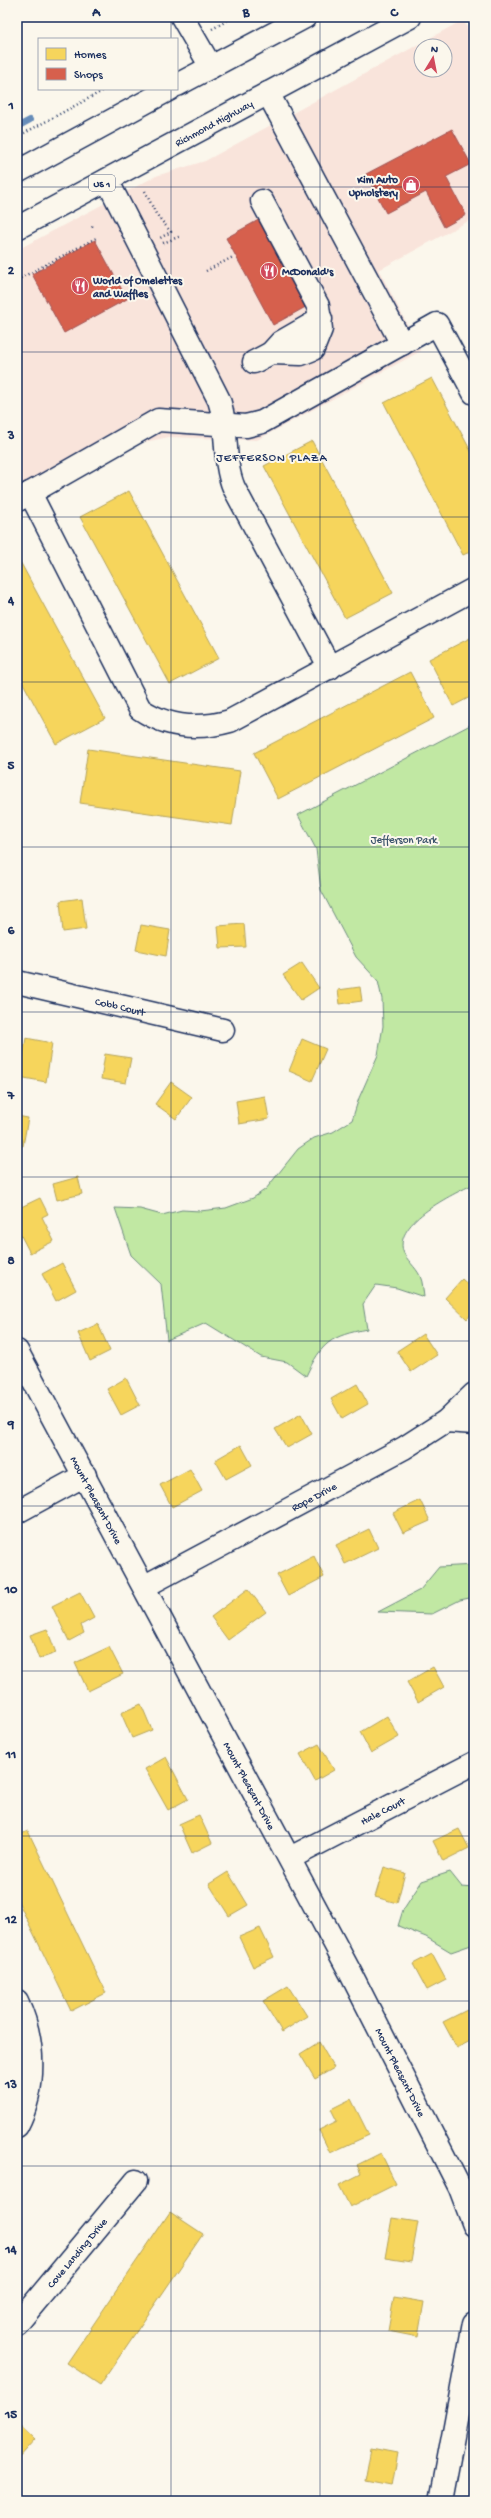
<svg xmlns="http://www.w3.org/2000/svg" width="491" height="2518" font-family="'Gochi Hand',sans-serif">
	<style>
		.built { fill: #f9e4db; fill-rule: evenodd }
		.green { fill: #c1e8a3; stroke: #6e8c80 }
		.homes { fill: #f6d55c; stroke: #b4a35d }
		.shops { fill: #d6604d; stroke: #9e5152 }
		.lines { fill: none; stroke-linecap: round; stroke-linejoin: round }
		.stream { stroke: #668cb9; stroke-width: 6 }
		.minor-casing { stroke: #1b2f5e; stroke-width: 25 }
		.major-casing { stroke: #1b2f5e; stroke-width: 25 }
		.path { stroke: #1b2f5e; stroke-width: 2.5; stroke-dasharray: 1 3; stroke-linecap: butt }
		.minor { stroke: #fbf7ec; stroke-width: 22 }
		.major { stroke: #fbf7ec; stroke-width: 22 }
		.grid { fill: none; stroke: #1b2f5e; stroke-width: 1; stroke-opacity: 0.55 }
		.labels { text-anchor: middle; stroke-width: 4; stroke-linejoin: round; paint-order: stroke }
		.shield { fill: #fbf7ec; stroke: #5e6b89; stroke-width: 1 }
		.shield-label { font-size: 10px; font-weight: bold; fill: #1b2f5e }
		.street-label { font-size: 11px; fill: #1b2f5e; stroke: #fbf7ec }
		.poi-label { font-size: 11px; font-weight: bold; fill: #1b2f5e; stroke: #fbf7ec; text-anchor: start }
		.park-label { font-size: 11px; fill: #3c546c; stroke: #fbf7ec }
		.neighbourhood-label { font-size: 12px; letter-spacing: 1px; fill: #1b2f5e; stroke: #fbf7ec }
		.neatline { fill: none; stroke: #1b2f5e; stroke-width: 1.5 }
		.grid-label { font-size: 13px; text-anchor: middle; font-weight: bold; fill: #1b2f5e }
	</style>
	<rect width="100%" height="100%" fill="#fbf7ec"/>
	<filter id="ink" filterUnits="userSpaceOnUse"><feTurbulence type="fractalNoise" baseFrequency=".025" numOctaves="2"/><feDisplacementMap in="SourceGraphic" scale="8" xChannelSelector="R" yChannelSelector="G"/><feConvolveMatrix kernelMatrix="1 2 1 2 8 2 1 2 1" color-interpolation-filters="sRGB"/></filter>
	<g filter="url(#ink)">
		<!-- built -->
		<path class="built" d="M463,20L474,39V218L379,270L421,351L257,440L169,437L130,445L17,510V250L156,176L205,161ZM421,46H445V70H421Z"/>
		<!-- green -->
		<path class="green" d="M474,723V1184C453,1194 394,1222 403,1251C406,1260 416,1267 420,1276C423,1282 423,1291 424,1297L397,1288L376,1285L363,1304L367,1329C331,1336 322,1342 306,1376L287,1362L261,1357L206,1323L167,1340L161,1284L131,1255L115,1208L140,1209L162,1215L182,1210L200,1211L226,1208L253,1198L266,1189L298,1149L314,1138L333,1132L352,1120L359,1098L378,1055L383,1026L382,999L378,981L356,957L321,890L316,849L298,815Z
			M474,1565V1597L460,1600L432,1614L378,1612L420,1590L439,1567Z
			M450,1872L462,1887L474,1888V1944L451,1952L426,1937L398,1926L403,1910L422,1881Z"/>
		<!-- homes -->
		<path class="homes" d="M432,378L474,457V550L463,555L384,403Z
			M312,441L393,593L345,618L264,466Z
			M129,491L219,658L170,684L80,517Z
			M17,556L105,718L56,744L17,672Z
			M474,636V695L453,706L429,659Z
			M410,672L434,718L278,799L254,753Z
			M88,749L240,771L232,825L80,803Z
			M82,898L86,929L63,932L60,901Z
			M244,924L246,947L220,948L218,926Z
			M141,925L170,930L166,956L136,950Z
			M302,963L319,988L301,1000L283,975Z
			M360,987L362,1001L340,1004L338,990Z
			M26,1038L52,1043L46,1082L19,1077Z
			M302,1039L326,1049L312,1081L289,1071Z
			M105,1054L131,1058L126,1083L101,1079Z
			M171,1082L192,1097L176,1119L155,1104Z
			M265,1096L269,1119L239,1124L236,1101Z
			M17,1114V1116L28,1118L23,1146L17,1145Z
			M78,1177L82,1194L57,1200L53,1184Z
			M40,1198L48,1214L42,1217L54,1241L30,1253L17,1228V1209Z
			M62,1263L76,1290L56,1301L42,1274Z
			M462,1279L474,1290V1311L467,1319L445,1298Z
			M98,1324L110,1351L90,1361L78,1333Z
			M423,1334L437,1355L411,1372L397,1351Z
			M126,1378L140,1405L121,1415L107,1389Z
			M357,1384L368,1404L342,1419L331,1399Z
			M301,1414L312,1434L287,1448L275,1429Z
			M241,1445L252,1465L226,1479L215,1460Z
			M190,1469L202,1491L172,1507L160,1485Z
			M420,1500L430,1521L403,1533L393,1513Z
			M369,1529L378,1548L345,1564L336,1545Z
			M314,1556L324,1577L288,1596L277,1575Z
			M248,1589L266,1612L228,1640L211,1617Z
			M80,1592L94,1618L81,1625L84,1633L69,1641L52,1606Z
			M47,1629L56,1653L39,1659L30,1635Z
			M109,1647L123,1674L88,1691L75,1663Z
			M433,1667L444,1687L418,1702L407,1682Z
			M141,1704L152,1730L132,1738L121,1713Z
			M387,1716L399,1737L371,1753L360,1732Z
			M319,1744L334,1770L315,1781L300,1754Z
			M166,1757L188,1799L168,1810L145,1769Z
			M199,1815L212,1843L192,1853L179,1824Z
			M459,1829L469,1848L443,1861L433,1841Z
			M28,1831L106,1993L71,2011L17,1899V1836Z
			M384,1867L405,1873L397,1903L375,1897Z
			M228,1872L248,1905L229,1916L209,1884Z
			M260,1928L274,1957L253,1967L239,1937Z
			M432,1954L446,1980L427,1990L413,1964Z
			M288,1986L307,2016L282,2032L263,2001Z
			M467,2010L474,2023V2039L457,2048L443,2022Z
			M319,2042L334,2068L315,2079L300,2054Z
			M351,2099L369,2135L330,2153L319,2130L337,2121L331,2109Z
			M381,2153L396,2184L350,2207L339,2185L361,2174L357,2165Z
			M170,2212L203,2234L100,2385L67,2363Z
			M392,2218L418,2222L411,2262L385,2258Z
			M394,2297L424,2302L418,2337L388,2331Z
			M17,2422L35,2439L17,2459Z
			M371,2448L397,2453L391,2486L365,2481Z"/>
		<!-- shops -->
		<path class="shops" d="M452,129L471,164L446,177L466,215L444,227L426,192L386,213L366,174Z
			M264,217L311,304L273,325L226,238Z
			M95,240L127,299L64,333L32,274Z"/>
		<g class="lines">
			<!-- stream -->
			<path class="stream" d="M17,127L30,120"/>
			<defs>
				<g id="minor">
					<path d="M182,17L211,67"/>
					<path d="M268,93L402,344"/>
					<path d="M107,180L219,400C229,429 222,460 234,488L330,668"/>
					<path d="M262,201L318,306L321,329L313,349L301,354L271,353"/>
					<path d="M254,362L271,353L281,342L321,319"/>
					<path d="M30,493L140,709C168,728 198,730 230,721L474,589"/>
					<path d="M18,500L158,420L246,426L262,422L437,324L474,393"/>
					<path id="s1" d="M17,982L223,1030"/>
					<path id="s2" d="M17,1351L350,1972L460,2188L474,2225"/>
					<path d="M446,1421L474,1423"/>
					<path d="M17,1512L85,1475"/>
					<path id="s3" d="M145,1586L404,1448L446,1421L474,1394"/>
					<path id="s4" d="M290,1858L474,1763"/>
					<path d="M17,2001C35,2039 37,2088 17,2126"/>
					<path id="s5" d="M17,2324L136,2181"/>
					<path d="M441,2501L474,2323"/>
				</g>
				<g id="major">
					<path d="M177,85L305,17"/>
					<path d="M17,172L170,89"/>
					<path id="s6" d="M17,228L410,17"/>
				</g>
			</defs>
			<!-- minor casing -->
			<use href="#minor" class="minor-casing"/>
			<!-- major casing -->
			<use href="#major" class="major-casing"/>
			<!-- path -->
			<path class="path" d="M212,29L234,17
				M17,137L106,89
				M145,191L156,214L171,232L160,238
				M92,226L94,229
				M163,243L181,236
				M206,271L233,257
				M17,280L98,237"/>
			<!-- minor -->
			<use href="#minor" class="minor"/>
			<!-- major -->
			<use href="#major" class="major"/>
		</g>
	</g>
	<!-- grid -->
	<path class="grid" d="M171,17V39M320,17V2501M171,89V2501M17,187H474M17,352H474M17,517H474M17,682H474M17,847H474M17,1012H474M17,1177H474M17,1341H474M17,1506H474M17,1671H474M17,1836H474M17,2001H474M17,2166H474M17,2331H474"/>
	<!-- icons -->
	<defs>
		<symbol id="shop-disc" viewBox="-11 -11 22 22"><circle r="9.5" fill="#d1495b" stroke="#fbf7ec"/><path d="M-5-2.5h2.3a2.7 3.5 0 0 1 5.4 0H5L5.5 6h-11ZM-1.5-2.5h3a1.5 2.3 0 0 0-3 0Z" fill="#fff"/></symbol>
		<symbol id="restaurant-disc" viewBox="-11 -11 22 22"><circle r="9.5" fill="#d1495b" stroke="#fbf7ec"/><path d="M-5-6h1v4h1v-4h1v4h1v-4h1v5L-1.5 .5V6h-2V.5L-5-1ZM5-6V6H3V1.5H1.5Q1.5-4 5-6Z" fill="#fff"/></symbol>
	</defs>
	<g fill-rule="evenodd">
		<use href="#shop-disc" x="401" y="175" width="20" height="20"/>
		<use href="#restaurant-disc" x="259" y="261" width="20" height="20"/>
		<use href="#restaurant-disc" x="70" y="276" width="20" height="20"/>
	</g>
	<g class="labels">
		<!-- shield labels -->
		<rect class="shield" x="89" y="175" width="26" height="16" rx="3"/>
		<g class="shield-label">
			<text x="102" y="187">US 1</text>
		</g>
		<!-- street labels -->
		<g class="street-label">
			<text dy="4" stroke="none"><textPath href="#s6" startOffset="223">Richmond Highway</textPath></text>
			<text dy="4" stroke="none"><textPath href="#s1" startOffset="106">Cobb Court</textPath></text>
			<text dy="4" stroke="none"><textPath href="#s3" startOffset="191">Rope Drive</textPath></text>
			<text dy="4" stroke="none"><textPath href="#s2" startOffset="169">Mount Pleasant Drive</textPath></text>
			<text dy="4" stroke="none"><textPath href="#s2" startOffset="493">Mount Pleasant Drive</textPath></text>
			<text dy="4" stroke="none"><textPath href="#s4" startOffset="104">Hale Court</textPath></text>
			<text dy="4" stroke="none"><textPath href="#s2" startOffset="817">Mount Pleasant Drive</textPath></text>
			<text dy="4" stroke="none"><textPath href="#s5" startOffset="93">Cove Landing Drive</textPath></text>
		</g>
		<!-- poi labels -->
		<g class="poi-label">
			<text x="398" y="183" text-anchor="end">Kim Auto<tspan x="398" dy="13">Upholstery</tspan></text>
			<text x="282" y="275">McDonald's</text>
			<text x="93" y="284">World of Omelettes<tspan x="93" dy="13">and Waffles</tspan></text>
		</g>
		<!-- park labels -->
		<g class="park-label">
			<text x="404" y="843">Jefferson Park</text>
		</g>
		<!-- neighbourhood labels -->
		<g class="neighbourhood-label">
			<text x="272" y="461">JEFFERSON PLAZA</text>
		</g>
	</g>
	<!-- margin -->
	<rect width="491" height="2518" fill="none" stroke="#fbf7ec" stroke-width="44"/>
	<!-- legend -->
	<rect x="38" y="38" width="140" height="52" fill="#fbf7ec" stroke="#a1a7b3"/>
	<rect x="46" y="48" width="20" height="12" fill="#f6d55c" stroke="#a1a7b3"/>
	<text x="74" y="58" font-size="12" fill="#1b2f5e">Homes</text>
	<rect x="46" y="68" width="20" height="12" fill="#d6604d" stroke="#a1a7b3"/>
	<text x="74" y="78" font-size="12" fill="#1b2f5e">Shops</text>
	<!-- north arrow -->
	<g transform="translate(433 58) rotate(10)"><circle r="19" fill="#fbf7ec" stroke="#a1a7b3"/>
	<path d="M0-3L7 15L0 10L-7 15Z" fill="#d1495b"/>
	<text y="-6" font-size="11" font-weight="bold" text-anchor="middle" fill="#1b2f5e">N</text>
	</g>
	<rect x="22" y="22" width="447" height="2474" class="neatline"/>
	<g class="grid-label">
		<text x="96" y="16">A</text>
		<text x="246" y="16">B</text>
		<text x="394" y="16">C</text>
		<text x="11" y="109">1</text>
		<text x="11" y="274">2</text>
		<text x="11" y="439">3</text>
		<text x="11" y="604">4</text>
		<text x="11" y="769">5</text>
		<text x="11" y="934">6</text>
		<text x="11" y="1099">7</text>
		<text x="11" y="1264">8</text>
		<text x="11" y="1428">9</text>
		<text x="11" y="1593">10</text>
		<text x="11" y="1758">11</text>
		<text x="11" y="1923">12</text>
		<text x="11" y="2088">13</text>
		<text x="11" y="2253">14</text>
		<text x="11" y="2418">15</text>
	</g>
</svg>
